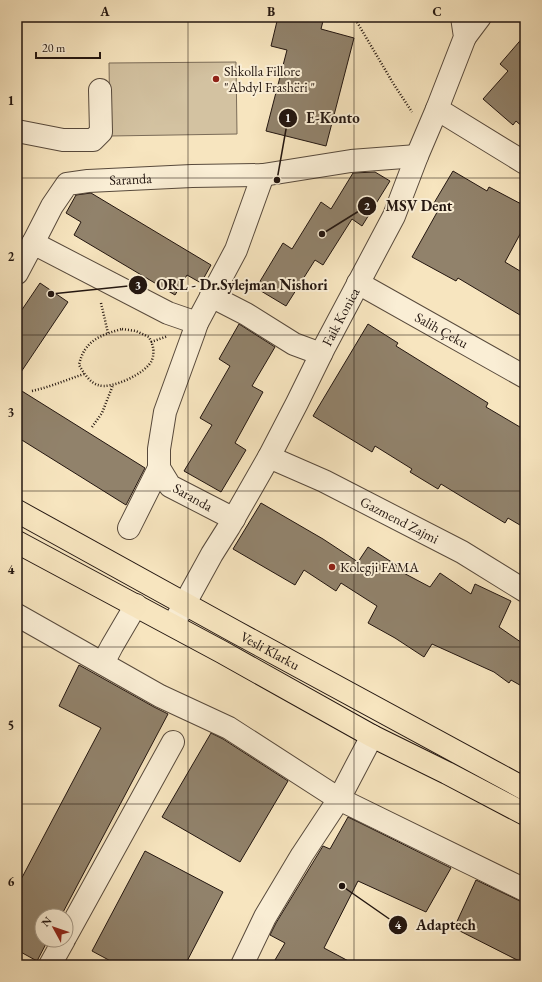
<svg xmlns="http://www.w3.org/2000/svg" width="542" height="982" font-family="'EB Garamond',serif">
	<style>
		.green { fill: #d3c2a1; stroke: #7b6c58 }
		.building { fill: #91826b; stroke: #231610 }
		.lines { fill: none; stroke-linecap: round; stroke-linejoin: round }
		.minor-casing { stroke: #584a3c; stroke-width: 24 }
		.major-casing { stroke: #231610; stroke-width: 24 }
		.path { stroke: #231610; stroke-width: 2.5; stroke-dasharray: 1 2; stroke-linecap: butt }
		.minor { stroke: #faeed5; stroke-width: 22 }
		.major { stroke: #f7e5bf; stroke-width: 22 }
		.grid { fill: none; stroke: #231610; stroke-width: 1; stroke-opacity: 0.55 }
		.poi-dot { fill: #8f2418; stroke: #faeed5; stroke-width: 1.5 }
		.labels { text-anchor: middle; stroke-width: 4; stroke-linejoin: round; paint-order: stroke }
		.poi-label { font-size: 14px; fill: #231610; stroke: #faeed5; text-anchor: start }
		.street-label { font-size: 14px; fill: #231610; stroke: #faeed5 }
		.leader { fill: none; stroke: #231610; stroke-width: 1.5 }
		.callout-dot { fill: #231610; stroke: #faeed5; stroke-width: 1.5 }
		.mark-label { font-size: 12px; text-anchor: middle; font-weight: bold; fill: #fff }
		.callout-label { font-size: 15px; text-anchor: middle; font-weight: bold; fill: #231610; stroke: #faeed5; stroke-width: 4; stroke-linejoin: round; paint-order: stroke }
		.neatline { fill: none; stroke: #231610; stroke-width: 1.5 }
		.grid-label { font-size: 13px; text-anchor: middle; font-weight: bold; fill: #231610 }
	</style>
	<rect width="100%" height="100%" fill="#f7e5bf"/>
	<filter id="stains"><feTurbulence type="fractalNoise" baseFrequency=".005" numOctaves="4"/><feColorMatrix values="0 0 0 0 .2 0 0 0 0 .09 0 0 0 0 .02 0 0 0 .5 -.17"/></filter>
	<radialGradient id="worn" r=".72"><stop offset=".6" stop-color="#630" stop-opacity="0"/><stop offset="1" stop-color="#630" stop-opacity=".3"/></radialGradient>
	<!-- green -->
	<path class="green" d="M236,62L237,134L110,136L109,63Z"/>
	<!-- building -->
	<path class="building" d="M278,17H324L321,29L354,38L326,146L266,131L287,50L271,46Z
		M525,35V129L516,121L513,125L483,99L508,71L500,64Z
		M453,171L487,191L489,187L525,206V225L505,262L525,274V318L458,278L456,281L412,257L440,207L434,203Z
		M375,172L390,181L362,226L352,219L323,265L315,260L286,306L256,288L283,243L292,249L321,202L331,209L353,173Z
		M91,193L211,265L201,283L187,275L175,295L74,235L81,222L66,213L76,195Z
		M40,283L68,302L17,378V317Z
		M239,324L275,347L252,386L263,392L235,443L246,450L221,492L184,471L212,425L200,418L230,366L219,359Z
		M368,324L398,343L396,346L488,403L486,407L525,430V528L508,518L505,523L441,484L438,489L410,472L412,469L375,446L372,452L313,416Z
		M17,388L145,468L126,505L17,437Z
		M261,503L323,539L358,562L368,547L398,566L396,569L430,587L440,573L471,594L475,584L511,601L499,627L525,645V688L511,680L509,683L494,672L432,644L424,657L395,638L368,623L377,606L341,583L336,591L304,570L295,585L233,549Z
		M79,665L154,707L168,714L61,916H42V940H48L37,961L17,950V887L101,728L59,706Z
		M211,733L223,739L288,781L240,862L162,817Z
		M348,817L451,868L426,912L358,881L324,948L356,965H272L285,943L270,935L276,923L323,846L330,849Z
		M145,851L223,892L185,965H118L92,951Z
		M476,880L520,901L525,902V964L454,928Z"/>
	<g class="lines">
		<defs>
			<g id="minor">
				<path d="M465,37L480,17"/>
				<path d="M437,109L525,163"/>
				<path d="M17,131L63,140H93L101,132L100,90"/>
				<path id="s1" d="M33,243L52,206L67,184L88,181L192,176L263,175L351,161L417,156"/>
				<path d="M17,273L33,243L168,313L197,323"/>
				<path id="s2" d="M358,283L525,377"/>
				<path d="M211,296L246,314L294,344L321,354"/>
				<path id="s3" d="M269,457L324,481L462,552L525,591"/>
				<path d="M234,519L170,486L159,468V449L165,412L194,332L197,323L236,250L263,175"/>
				<path d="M129,528L159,468"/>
				<path d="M17,615L160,696L229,728L339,799L525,890"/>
				<path id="s4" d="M173,625L212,554L229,527L269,457L297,403L325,346L394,216L417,156L437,109L465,37L462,17"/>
				<path d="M103,663L112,646L136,605"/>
				<path d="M66,936L173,742"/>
				<path d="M50,965L64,940"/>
				<path d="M242,965L265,917L302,855L339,799L372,736"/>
			</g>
			<g id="major">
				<path id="s5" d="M17,511L234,631L525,789"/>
				<path d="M17,542L222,652L372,736L447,773L525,814"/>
			</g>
		</defs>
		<!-- minor casing -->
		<use href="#minor" class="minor-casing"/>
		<!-- major casing -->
		<use href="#major" class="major-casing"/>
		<!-- path -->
		<path class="path" d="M354,17L393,83L412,112
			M101,303L108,333
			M122,329L136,331L149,337C153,345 155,351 152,360C147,373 111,390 98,385C90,383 83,372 79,365C84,341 100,335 122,329Z
			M151,342L168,336
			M32,391C50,387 66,380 84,374
			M92,427L102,413L113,385"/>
		<!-- minor -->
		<use href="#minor" class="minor"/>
		<!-- major -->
		<use href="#major" class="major"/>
	</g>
	<!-- grid -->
	<path class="grid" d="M188,17V965M354,17V965M17,178H525M17,335H525M17,491H525M17,647H525M17,804H525"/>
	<!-- markers -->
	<g class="poi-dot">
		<circle cx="216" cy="79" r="4"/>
		<circle cx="332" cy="567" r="4"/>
	</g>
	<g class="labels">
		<!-- poi labels -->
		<g class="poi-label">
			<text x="224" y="76">Shkolla Fillore<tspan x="224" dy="16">"Abdyl Frashëri "</tspan></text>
			<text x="340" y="572">Kolegji FAMA</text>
		</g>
		<!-- street labels -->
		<g class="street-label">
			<text dy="5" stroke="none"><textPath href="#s1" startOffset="132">Saranda</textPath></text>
			<text dy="5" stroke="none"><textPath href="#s4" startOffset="351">Faik Konica</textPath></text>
			<text dy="5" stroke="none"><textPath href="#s2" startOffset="96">Salih Çeku</textPath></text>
			<text transform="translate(193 497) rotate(29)" y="5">Saranda</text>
			<text dy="5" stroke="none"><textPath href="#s3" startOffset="145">Gazmend Zajmi</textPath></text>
			<text dy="5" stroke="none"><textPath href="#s5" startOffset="289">Vesli Klarku</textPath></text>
		</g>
	</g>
	<!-- callouts -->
	<path class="leader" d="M277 180L288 118M322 234L367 206M51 294L138 285M342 886L398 925"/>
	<g class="callout-dot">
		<circle cx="277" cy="180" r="4"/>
		<circle cx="322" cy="234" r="4"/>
		<circle cx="51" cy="294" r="4"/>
		<circle cx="342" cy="886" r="4"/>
		<circle cx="288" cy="118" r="10"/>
		<circle cx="367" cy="206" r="10"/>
		<circle cx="138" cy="285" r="10"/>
		<circle cx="398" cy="925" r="10"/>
	</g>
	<g class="mark-label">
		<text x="288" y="122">1</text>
		<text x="367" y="210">2</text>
		<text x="138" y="289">3</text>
		<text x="398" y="929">4</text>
	</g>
	<g class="callout-label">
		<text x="333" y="123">E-Konto</text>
		<text x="419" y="211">MSV Dent</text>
		<text x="242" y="290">ORL - Dr.Sylejman Nishori</text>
		<text x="446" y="930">Adaptech</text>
	</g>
	<!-- margin -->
	<rect width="542" height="982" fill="none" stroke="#f7e5bf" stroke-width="44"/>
	<!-- north arrow -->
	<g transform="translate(54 928) rotate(310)"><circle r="19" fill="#faeed5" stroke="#a49886"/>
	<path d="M0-3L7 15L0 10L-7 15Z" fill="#8f2418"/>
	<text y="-6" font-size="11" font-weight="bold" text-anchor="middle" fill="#231610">N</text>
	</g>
	<!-- scale -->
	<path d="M36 52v6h64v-6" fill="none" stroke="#231610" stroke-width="2"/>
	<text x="42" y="52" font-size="12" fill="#231610" stroke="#faeed5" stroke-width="3" paint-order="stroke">20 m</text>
	<rect x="22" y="22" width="498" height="938" class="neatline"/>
	<g class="grid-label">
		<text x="105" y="16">A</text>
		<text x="271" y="16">B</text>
		<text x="437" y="16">C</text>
		<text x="11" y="105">1</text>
		<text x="11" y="261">2</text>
		<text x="11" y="417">3</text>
		<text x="11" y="574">4</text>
		<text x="11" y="730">5</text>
		<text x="11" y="886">6</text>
	</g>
	<rect width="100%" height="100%" filter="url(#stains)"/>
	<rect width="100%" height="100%" fill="url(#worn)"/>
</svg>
